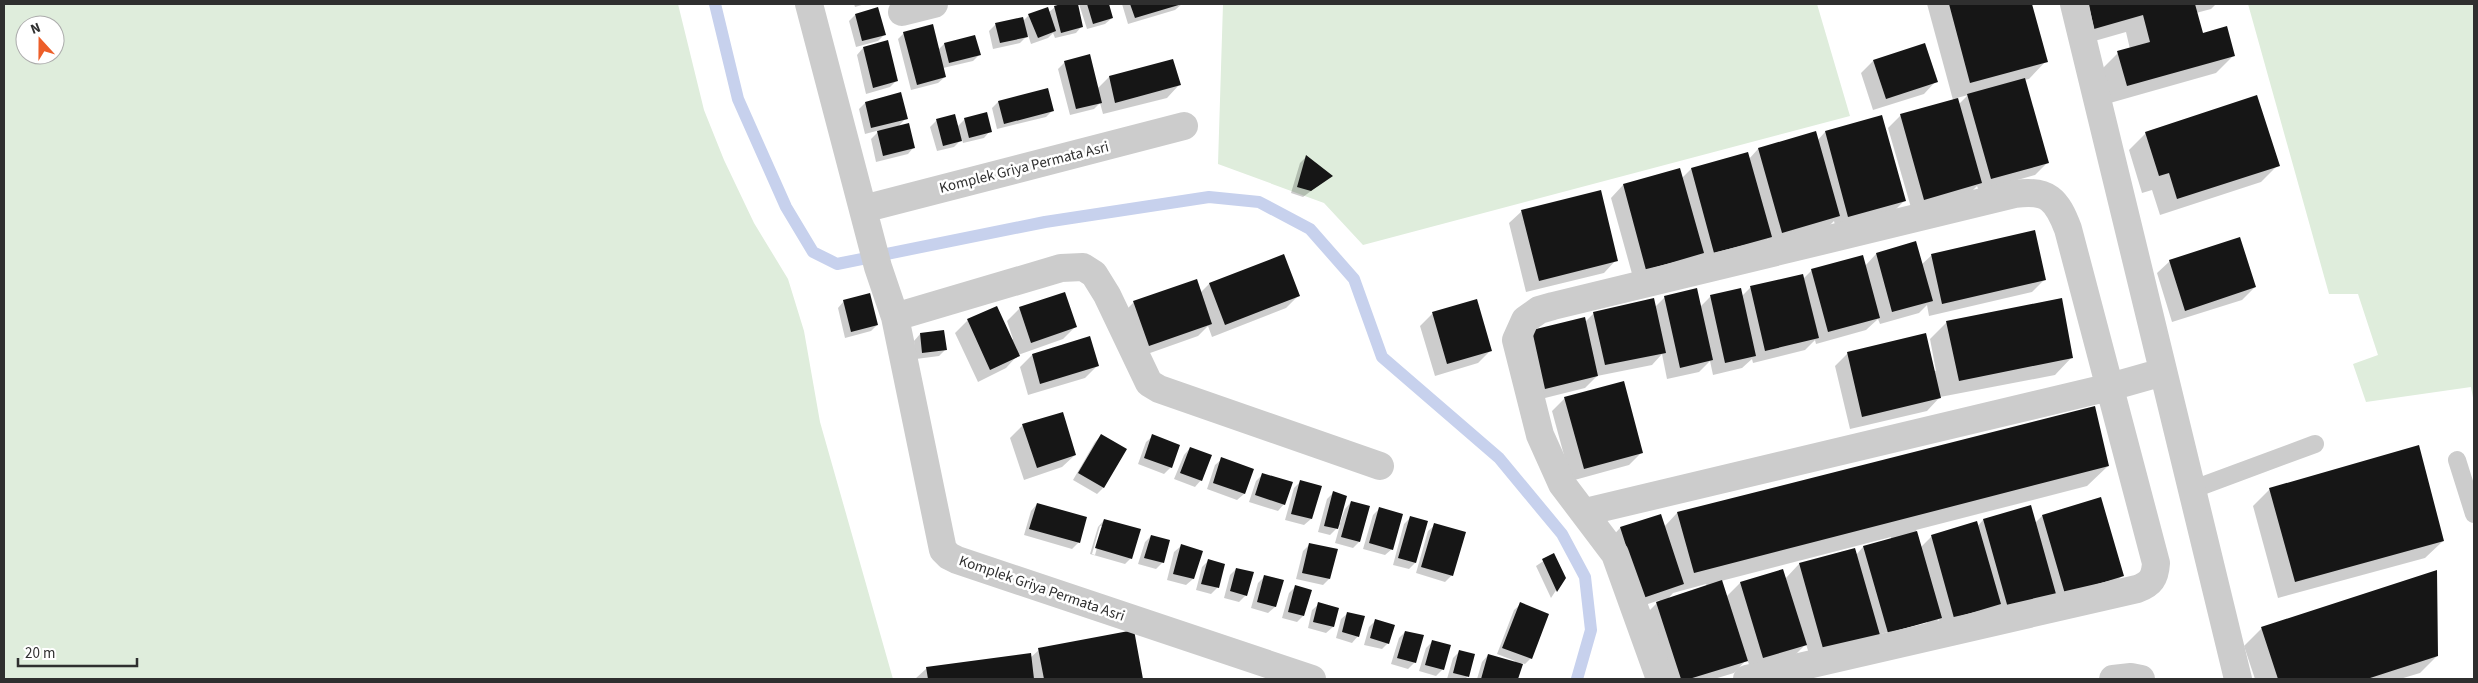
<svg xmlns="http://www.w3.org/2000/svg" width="2478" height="683" font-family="'Source Sans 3',sans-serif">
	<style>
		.green { fill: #dfeddc; fill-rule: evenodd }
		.shadow { fill: #0003; fill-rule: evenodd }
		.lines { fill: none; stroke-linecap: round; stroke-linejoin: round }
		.stream { stroke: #c7d1ed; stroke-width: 12 }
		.building { fill: #161616 }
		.lane { stroke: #ccc; stroke-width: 18 }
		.street { stroke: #ccc; stroke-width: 28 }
		.labels { text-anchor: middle; stroke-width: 5; stroke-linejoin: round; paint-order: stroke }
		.street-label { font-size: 15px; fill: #2f2f2f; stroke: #fff }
	</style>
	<rect width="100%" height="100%" fill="#fff"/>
	<!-- green -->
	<path class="green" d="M4,4H678L704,110L724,160L754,223L788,279L804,331L820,422L893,679H4ZM25,25H55V55H25Z
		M1223,4H1817L1850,116L1363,245L1324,203L1218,164Z
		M2248,4H2474V403L2471,387L2366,402L2353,364L2378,355L2358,294H2329Z"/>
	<!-- shadow -->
	<path class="shadow" d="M854,4H865L855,7Z
		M1066,4H1076L1082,26L1076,33L1055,38L1053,33L1048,38L1031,44L1028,35L1020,43L993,49L989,31L995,25L1022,19L1023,21L1029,15L1048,13L1055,7Z
		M1079,4H1108L1112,18L1105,24L1087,29Z
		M1122,4H1182L1175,10L1128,24Z
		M1927,4H2031L2046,61L2029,79L2024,80L2047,163L2035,175L1979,191L1977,186L1968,195L1912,211L1888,128L1901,115L1953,100ZM1968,95L1958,105L1957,98Z
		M2068,4H2216L2211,9L2196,13L2202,35L2233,56L2216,73L2110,103L2101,70L2118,53L2130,49L2126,32L2077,46Z
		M855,15L884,35L878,41L856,47L849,21Z
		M904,33L938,50L944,44L974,37L979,55L973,61L943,68L945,77L938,83L911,90L898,39Z
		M863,48L896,81L890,87L866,94L857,55Z
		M1873,61L1936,81L1924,94L1873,110L1861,73Z
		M1065,62L1097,89L1109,77L1179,85L1167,98L1103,114L1100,103L1094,109L1070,115L1058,69Z
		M1047,89L1052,111L1046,117L997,129L992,108L998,102Z
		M865,103L906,118L897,128L914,147L908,154L876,162L871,139L880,130L865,134L859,109Z
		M1881,117L1905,200L1892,213L1836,229L1834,221L1826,229L1770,245L1768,239L1758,249L1702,265L1699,256L1690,265L1634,281L1611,198L1623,185L1682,178L1691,169L1749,159L1758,149L1817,141L1825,132Z
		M965,119L990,131L984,138L963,143L962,139L954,147L937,151L930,127L937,120L957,127Z
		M2146,133L2278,165L2261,182L2160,215L2152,190L2142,193L2129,150Z
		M1306,157L1331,176L1303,197L1291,193L1300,163Z
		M1522,211L1616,260L1604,273L1526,292L1509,223Z
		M1876,254L1922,264L1932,255L2045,279L2032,292L1929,316L1927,305L1919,313L1880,324L1878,319L1866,330L1816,344L1815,340L1805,350L1753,363L1752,359L1742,368L1713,375L1710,361L1699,372L1667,379L1662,354L1652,365L1597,376L1585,388L1533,401L1520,343L1533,331L1585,322L1594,313L1655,307L1665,297L1700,307L1711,296H1742L1750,288L1802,275L1803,279L1812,270L1865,266Z
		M1283,256L1298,296L1286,308L1212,337L1208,326L1198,336L1136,358L1121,315L1134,302L1200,293L1209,284Z
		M2170,261L2255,287L2242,300L2172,322L2157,273Z
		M844,301L877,325L871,331L845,338L838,308Z
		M1476,301L1491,350L1478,363L1435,376L1420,326L1432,314Z
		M1020,308L1075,327L1063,339L1018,355L1006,368L978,382L955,333L968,320L1011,340L1013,339L1007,321Z
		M1947,322L2072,357L2055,375L1940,397L1927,411L1850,429L1835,366L1848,353L1936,371L1930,339Z
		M920,334L945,350L939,356L916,359L914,341Z
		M1032,355L1097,366L1085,378L1028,395L1020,367Z
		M1565,398L1641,453L1629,465L1571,481L1552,411Z
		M1023,425L1075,455L1062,467L1024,480L1010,438Z
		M1101,436L1125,450L1103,488L1097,494L1073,480L1095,442Z
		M1153,436L1171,467L1164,474L1138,464L1146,442Z
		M1190,448L1201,480L1195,487L1174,479L1184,455Z
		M1222,459L1252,470L1244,494L1237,500L1207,489L1215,465Z
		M2108,466L2087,486L1916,530L1921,547L1932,536L1977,527L1983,520L2035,523L2042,516L2122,576L2110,588L1942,630L1939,619L1928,630L1812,664L1806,644L1793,657L1751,670L1747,659L1734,673L1714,679H1665L1644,616L1660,600L1630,610L1608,541L1620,528L1660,516L1664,527L1677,513ZM1891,537V539L1863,547L1856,555L1854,549L1799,564L1785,579L1782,570L1740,583L1726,597L1721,581ZM1706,584L1707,586L1667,600L1673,593ZM1927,621V623L1882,636L1881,634Z
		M1263,474L1284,504L1278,511L1249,502L1256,481Z
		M1301,481L1311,519L1304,525L1285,520L1294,488Z
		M2270,489L2443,541L2425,558L2278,598L2253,506Z
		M1333,493L1338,523H1340L1345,509L1351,502L1359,542L1353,548L1335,543L1340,525L1330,535L1318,532L1327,499Z
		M1037,504L1079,542L1072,549L1024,535L1031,511Z
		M1379,509L1392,549L1385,555L1363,549L1373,515Z
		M1410,518L1415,563L1409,569L1393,565L1404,524Z
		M1104,520L1131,558L1125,564L1090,554L1098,527ZM1100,526H1103L1095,555L1092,554Z
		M1435,525L1452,575L1445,582L1416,573L1428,531Z
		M1151,536L1163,562L1156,569L1138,564L1145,542Z
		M1310,544L1336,550L1329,579L1323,585L1296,579L1303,551Z
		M1181,546L1201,552L1193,579L1186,585L1167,580L1174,552Z
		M1554,554L1564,578L1551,598L1536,566Z
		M1208,561L1224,565L1217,588L1211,594L1196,590L1202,567Z
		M1236,569L1246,595L1239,602L1224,598L1230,575Z
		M2436,572L2437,656L2420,673L2400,679H2255L2244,646L2261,629Z
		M1265,576L1275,607L1268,613L1251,608L1258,583Z
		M1295,587L1303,616L1297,622L1282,618L1289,593Z
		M1319,604L1338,609L1333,627L1326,633L1308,628L1312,610Z
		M1521,604L1531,658L1525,664L1521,663L1517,679H1477L1482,662L1488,655L1514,663L1515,661L1497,654L1514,610Z
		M1348,613L1358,636L1352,643L1336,638L1341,619Z
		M1375,621L1388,643L1382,649L1364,645L1369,627Z
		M1133,632L1142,679H915L927,668L1030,658L1039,650Z
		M1405,632L1415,662L1408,669L1391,664L1399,638Z
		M1433,641L1443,669L1436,676L1419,671L1426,648Z
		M1460,651L1474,655L1467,677L1465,679H1447L1453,658Z"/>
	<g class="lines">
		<!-- stream -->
		<path class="stream" d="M715,4L738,99L786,207L813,252L837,264L1045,222L1209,197L1259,202L1310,229L1354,279L1382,357L1499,458L1562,534L1585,577L1591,630L1577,679"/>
	</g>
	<!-- building -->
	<path class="building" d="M1061,4H1078L1083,27L1061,33L1054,6Z
		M1087,4H1109L1113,18L1093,24Z
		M1130,4H1182L1135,18Z
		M1949,4H2032L2048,62L1970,83Z
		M2089,4H2195L2203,33L2227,26L2235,56L2127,86L2117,51L2150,42L2143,15L2094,29Z
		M878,7L886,35L862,41L855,14Z
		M1048,7L1056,31L1038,38L1028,14Z
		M1023,17L1028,37L1000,43L995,23Z
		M933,24L946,77L917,85L903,32Z
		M975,35L981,55L949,63L944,43Z
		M888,40L898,81L873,88L863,47Z
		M1925,43L1938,82L1886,99L1873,60Z
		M1090,54L1102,103L1076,109L1064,61Z
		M1173,59L1181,85L1115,103L1109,76Z
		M2025,78L2049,163L1991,179L1967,94Z
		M1048,88L1054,111L1004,124L998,101Z
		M901,92L908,119L871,128L865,102Z
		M2257,95L2280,166L2177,199L2169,173L2159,176L2145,132Z
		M1958,98L1982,183L1924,200L1900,114Z
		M987,112L992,132L969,138L964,118Z
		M955,114L962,141L943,146L936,119Z
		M1882,115L1906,201L1848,217L1825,131Z
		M909,123L915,148L883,156L877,131Z
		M1816,131L1840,216L1782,233L1758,148Z
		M1748,152L1772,237L1714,253L1691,168Z
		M1306,155L1333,176L1311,191L1297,187Z
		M1680,168L1704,253L1646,270L1623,184Z
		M1601,190L1618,261L1539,281L1521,210Z
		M2035,230L2046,280L1942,304L1931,254Z
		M2240,237L2256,287L2185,311L2169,260Z
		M1916,241L1933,301L1892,312L1876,253Z
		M1284,254L1300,296L1225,325L1209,283Z
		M1863,255L1880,318L1828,332L1811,269Z
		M1803,274L1819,338L1765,351L1750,286Z
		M1197,279L1212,324L1149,346L1133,301Z
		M1697,288L1713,360L1680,368L1664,296Z
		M1741,288L1756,356L1725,363L1710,295Z
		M1065,292L1077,327L1031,343L1019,307Z
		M870,293L878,325L851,332L843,300Z
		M1654,298L1666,353L1605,365L1593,312Z
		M2062,298L2073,358L1959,381L1946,321Z
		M1477,299L1492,351L1447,364L1432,312Z
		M997,306L1020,356L990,370L967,319Z
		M1585,317L1598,376L1545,389L1532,330Z
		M944,330L947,350L922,353L920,333Z
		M1926,333L1941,398L1862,417L1847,352Z
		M1090,336L1099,366L1040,384L1032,354Z
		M1624,381L1643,453L1584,469L1564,397Z
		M2095,406L2109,466L1694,573L1677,512Z
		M1063,412L1076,455L1037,468L1022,424Z
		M1101,434L1127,449L1104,488L1078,473Z
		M1152,434L1180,445L1172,468L1144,458Z
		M2419,445L2444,541L2295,582L2269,488Z
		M1190,447L1212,455L1202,481L1180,473Z
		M1221,457L1254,469L1245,494L1213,483Z
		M1262,473L1293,482L1285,505L1255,495Z
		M1300,480L1322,486L1312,519L1291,514Z
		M1333,491L1347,496L1338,529L1324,526Z
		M2101,497L2124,576L2065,594L2042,515Z
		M1351,501L1370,506L1360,542L1341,537Z
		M1037,503L1087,517L1080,543L1029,529Z
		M2031,505L2056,594L2008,608L1983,519Z
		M1379,507L1403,514L1393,550L1369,543Z
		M1661,514L1684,584L1643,598L1620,527Z
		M1410,516L1428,521L1416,563L1398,558Z
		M1104,519L1141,529L1132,559L1095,548Z
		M1977,521L2001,604L1954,618L1931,535Z
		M1434,523L1466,532L1453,576L1421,567Z
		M1917,531L1942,618L1888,633L1863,546Z
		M1151,535L1170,540L1164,563L1144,558Z
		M1309,543L1338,549L1330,579L1302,573Z
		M1181,544L1203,551L1194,579L1173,574Z
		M1855,548L1880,635L1824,652L1799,563Z
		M1554,553L1566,578L1557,592L1542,559Z
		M1208,559L1225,564L1219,588L1201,584Z
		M1236,568L1254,572L1247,596L1230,591Z
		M1783,569L1807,645L1763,658L1740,582Z
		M2437,570L2438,656L2367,679H2278L2261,627Z
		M1264,575L1284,580L1276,607L1257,602Z
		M1722,580L1748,661L1689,679H1681L1656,602Z
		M1295,585L1312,590L1304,616L1288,612Z
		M1318,602L1339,608L1334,627L1313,622Z
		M1520,602L1549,614L1532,659L1502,648Z
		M1347,612L1365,616L1359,637L1342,632Z
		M1375,619L1395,625L1389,644L1370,638Z
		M1134,630L1143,679H1044L1038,648Z
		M1405,631L1424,635L1416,663L1397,658Z
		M1432,640L1451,645L1444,670L1425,665Z
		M1459,650L1475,654L1469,677L1453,673Z
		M1031,653L1034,679H928L926,667Z
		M1488,654L1523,664L1518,679H1481Z"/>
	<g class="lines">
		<!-- lane -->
		<path class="lane" d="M2457,460L2474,514
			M2191,490L2315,444"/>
		<!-- street -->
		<path class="street" d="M809,4L878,267L895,317L943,550L949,556L957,560L1312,679
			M2074,4L2238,679
			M902,12L934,4
			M863,209L1184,126
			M895,317L1061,268L1083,267L1094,274L1107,295L1149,383L1159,389L1380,466
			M1585,512L2110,387L2163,372
			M1660,679L1615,554L1562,484L1540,435L1516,340L1525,320L1539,310L1553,306L2015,194C2048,189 2057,200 2068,229L2156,563C2155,578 2151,584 2137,589L1747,679
			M2113,679L2131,677L2141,679"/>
	</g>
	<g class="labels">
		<!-- street labels -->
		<g class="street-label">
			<text transform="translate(1024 167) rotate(-14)" y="5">Komplek Griya Permata Asri</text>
			<text transform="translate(1042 588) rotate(19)" y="5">Komplek Griya Permata Asri</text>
		</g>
	</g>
	<!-- border -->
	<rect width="2478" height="683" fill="none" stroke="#2f2f2f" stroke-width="10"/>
	<!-- north arrow -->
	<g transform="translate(40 40) rotate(339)"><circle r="24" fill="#ffffff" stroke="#acacac"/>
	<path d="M0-4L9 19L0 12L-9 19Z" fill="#ed5e29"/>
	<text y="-8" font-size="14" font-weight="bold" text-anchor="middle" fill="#2f2f2f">N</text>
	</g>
	<!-- scale -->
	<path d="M18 658v8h119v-8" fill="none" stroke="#2f2f2f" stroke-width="2.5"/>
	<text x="25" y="658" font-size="15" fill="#2f2f2f" stroke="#ffffff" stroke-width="4" paint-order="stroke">20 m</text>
</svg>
